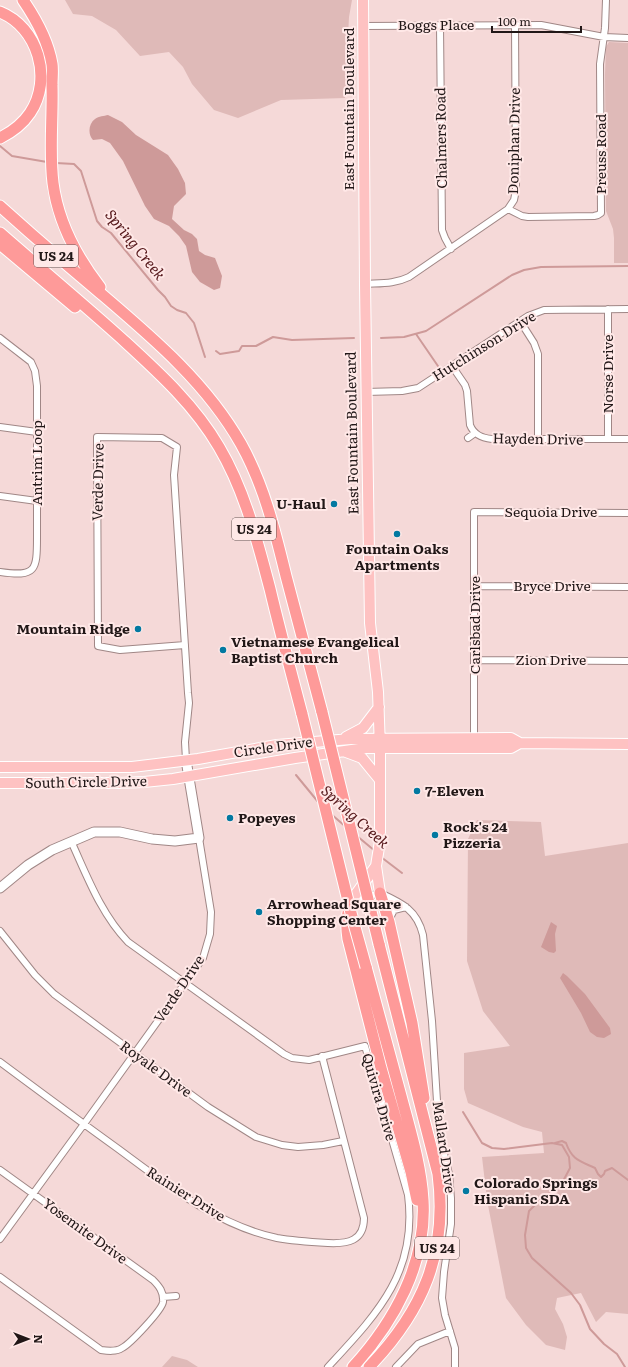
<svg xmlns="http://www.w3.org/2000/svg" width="628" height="1367" font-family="Literata,serif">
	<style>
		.green { fill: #dfbab8 }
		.water { fill: #ce9a99 }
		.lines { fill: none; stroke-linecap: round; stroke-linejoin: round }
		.stream { stroke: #ce9a99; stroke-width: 2 }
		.street-casing { stroke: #a08786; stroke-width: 8 }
		.secondary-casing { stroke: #a08786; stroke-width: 11 }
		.primary-casing { stroke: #fff; stroke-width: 12 }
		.highway-casing { stroke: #fff; stroke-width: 13 }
		.street { stroke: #fff; stroke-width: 6 }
		.secondary { stroke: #fff; stroke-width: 9 }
		.primary { stroke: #fec2c2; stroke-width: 10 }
		.highway { stroke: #fe9a99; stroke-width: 11 }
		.highway-bridge-casing { stroke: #fff; stroke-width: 13; stroke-linecap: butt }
		.highway-bridge { stroke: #fe9a99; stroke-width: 11 }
		.poi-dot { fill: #0279a1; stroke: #ffe8e7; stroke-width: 1.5 }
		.labels { text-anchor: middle; stroke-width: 4; stroke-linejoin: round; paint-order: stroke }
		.shield { fill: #ffe8e7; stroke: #645655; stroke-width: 1 }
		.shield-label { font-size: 13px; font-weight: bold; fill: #211717 }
		.street-label { font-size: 14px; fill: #211717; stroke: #ffe8e7 }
		.poi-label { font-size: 14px; font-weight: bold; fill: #211717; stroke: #ffe8e7; text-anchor: start }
		.water-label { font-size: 15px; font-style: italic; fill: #56181b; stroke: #ffe8e7 }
	</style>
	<rect width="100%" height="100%" fill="#f5d9d8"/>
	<!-- green -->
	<path class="green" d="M65,0H352L349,17L345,98L281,100L238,118L214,110L192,84L183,67L169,52L140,56L116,30L92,16L73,14Z
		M609,42L628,43V263H614V238L613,229L606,211L605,74L606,47Z
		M477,820L541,822L545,856L628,843V1314L606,1312L596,1322L581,1293L557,1298L555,1309L563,1324L567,1337L565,1350L546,1345L526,1325L506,1298L487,1200L482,1157L544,1153L542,1132L523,1127L468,1103L464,1089V1053L510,1046L483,1011L467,961L468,839Z
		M172,1356L187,1360L198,1367H162Z"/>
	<!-- water -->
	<path class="water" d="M108,115L122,122L136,135L168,155L178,169L185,183L186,194L174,206L172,219L184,230L192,234L197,239L199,251L205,255L215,258L222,276L220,288L214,290L200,282L192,272L186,246L179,236L169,226L154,219L145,206L123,161L110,143L102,139L93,140C88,135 88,124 95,119C99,116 104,116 108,115Z
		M551,922L557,926L555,934L556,951L554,953L549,952L541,947Z
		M563,973L567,976L585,994L610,1028L611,1034L604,1038L597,1037L590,1032L581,1013L560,978Z"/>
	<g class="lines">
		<!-- stream -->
		<path class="stream" d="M0,146L12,156L47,162
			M56,163L74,164L81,171L97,221L102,227L111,233L158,290L165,297L171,306L177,310L186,313L194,323L205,357
			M416,334L440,369
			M381,338L404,337L426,331L512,275L524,270L541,267L628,266
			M216,351L220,354L239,351L242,346H256L273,337L292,340L354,338
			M296,775L319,803
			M331,814L346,827
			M357,836L375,851
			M381,857L402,873
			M463,1112L482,1143L492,1148L504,1149L552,1143L562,1145L569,1157L570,1168L561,1185L540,1200L529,1211L525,1235L526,1248L532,1258L571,1293L580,1305L590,1329L604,1344L617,1354L625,1367
			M555,1143L562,1141L566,1143C572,1160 580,1161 595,1168L598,1174L601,1177L604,1174L605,1171L612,1168L628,1180"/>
		<defs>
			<path id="street" d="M440,25L442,230L445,238L451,249
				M363,26L541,25L604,37L628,38
				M508,209L522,216L528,217L594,216L598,215L601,213L600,64L605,28L606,0
				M365,284C380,283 395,284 409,277L508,209L514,200L516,190L515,25
				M608,309V439
				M520,321L534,343L538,354V439
				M0,338L31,362L35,371L37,386V537C37,571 36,577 0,572
				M452,366L465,385L467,391L470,425C474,435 482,438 492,439H628
				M366,392L402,391L418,388L528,316L544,310L628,309
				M0,427L37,432
				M468,438L475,433
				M0,496L37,501
				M475,586L628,587
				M185,645L120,650L98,646L97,437L162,438L177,447L174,475L188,693L189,703L185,742L186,760
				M474,660L628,661
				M474,738V512L628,513
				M71,841C87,876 101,914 128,942L284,1054L292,1058L309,1060L365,1046L408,1195C418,1273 376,1315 328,1367
				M351,901L380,893C402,903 417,910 423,935L432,1021L439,1133L449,1174L451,1198V1224L444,1272L442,1298L445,1315L455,1348V1367
				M389,920L394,910L406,907
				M0,931L35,975L54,994L208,1107L256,1137L282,1145L298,1147L323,1145L343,1141
				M0,1062C39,1091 78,1120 117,1148C166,1184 216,1225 277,1238C294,1241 311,1242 328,1243C348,1244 364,1241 364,1218L322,1056
				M0,1170L153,1280C159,1286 164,1292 163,1302C162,1310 130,1344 122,1348C116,1352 108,1351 101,1350L0,1277
				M0,1239L84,1124L203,958L210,934L211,912L199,838
				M163,1297L176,1296
				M396,1367L418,1344L450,1331"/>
			<path id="secondary" d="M0,888L28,865L52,850L94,832H120L152,839L175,841L199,838L186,760"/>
			<path id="primary" d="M363,0L365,284L370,623L378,692L380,749V841L376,866L380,893
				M346,737L363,728L379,707
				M346,752L362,758L380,780
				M0,767H132L198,759L277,745L351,739L511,738L520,743
				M0,783H119L144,782L173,779L295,758L366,748H511L520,743L628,744
				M351,901L376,866"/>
			<path id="highway" d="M23,0C36,19 48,40 52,64C53,70 52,78 52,85C53,117 49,151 53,183C58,222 76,256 100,287
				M0,12C38,27 53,79 30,113C22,125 12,132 0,138
				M0,206C30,233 61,260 92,286C147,333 205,380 241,444C264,485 275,531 286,576C298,621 310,666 322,712
				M0,233C40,268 81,302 121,338C157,371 194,404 219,447C245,491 257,540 270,589C280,631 291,672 302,714
				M0,244L75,307
				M380,893L389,922L412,1023L424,1098
				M350,905C346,917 346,927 348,939L381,1068L411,1172L417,1200
				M353,1367C394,1322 427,1263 423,1200C421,1165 410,1130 401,1096C389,1053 378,1010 366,967
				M369,1367C423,1311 448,1252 438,1174L379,944"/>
		</defs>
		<!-- street casing -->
		<use href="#street" class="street-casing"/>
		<!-- secondary casing -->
		<use href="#secondary" class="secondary-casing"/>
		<!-- primary casing -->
		<use href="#primary" class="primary-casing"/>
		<!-- highway casing -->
		<use href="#highway" class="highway-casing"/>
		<!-- street -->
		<use href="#street" class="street"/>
		<!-- secondary -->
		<use href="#secondary" class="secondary"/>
		<!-- primary -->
		<use href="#primary" class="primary"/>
		<!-- highway -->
		<use href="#highway" class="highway"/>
		<defs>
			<path id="highway-bridge" d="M322,712L379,944
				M302,714L351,913L366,967"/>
		</defs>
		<!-- highway-bridge casing -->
		<use href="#highway-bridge" class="highway-bridge-casing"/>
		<!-- highway-bridge -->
		<use href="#highway-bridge" class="highway-bridge"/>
	</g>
	<!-- markers -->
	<g class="poi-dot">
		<circle cx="334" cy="504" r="4"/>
		<circle cx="397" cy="534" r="4"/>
		<circle cx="138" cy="629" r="4"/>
		<circle cx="223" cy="650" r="4"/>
		<circle cx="417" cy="791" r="4"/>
		<circle cx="230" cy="818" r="4"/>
		<circle cx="435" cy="835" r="4"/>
		<circle cx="259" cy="912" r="4"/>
		<circle cx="466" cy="1191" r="4"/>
	</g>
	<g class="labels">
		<!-- shield labels -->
		<g class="shield">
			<rect x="34" y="245" width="44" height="22" rx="3"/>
			<rect x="232" y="518" width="44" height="22" rx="3"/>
			<rect x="415" y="1237" width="44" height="22" rx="3"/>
		</g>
		<g class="shield-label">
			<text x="56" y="261">US 24</text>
			<text x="254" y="534">US 24</text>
			<text x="437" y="1253">US 24</text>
		</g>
		<!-- street labels -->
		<g class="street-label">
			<text x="436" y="30">Boggs Place</text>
			<text transform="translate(349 109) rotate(-90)" y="5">East Fountain Boulevard</text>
			<text transform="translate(441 138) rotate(-91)" y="5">Chalmers Road</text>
			<text transform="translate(514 141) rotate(-89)" y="5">Doniphan Drive</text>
			<text transform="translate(601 154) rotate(-90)" y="5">Preuss Road</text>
			<text transform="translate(484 346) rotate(-32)" y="5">Hutchinson Drive</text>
			<text transform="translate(608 374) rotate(-90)" y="5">Norse Drive</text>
			<text transform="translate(352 433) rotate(-91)" y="5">East Fountain Boulevard</text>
			<text transform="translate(538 439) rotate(1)" y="5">Hayden Drive</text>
			<text transform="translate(37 463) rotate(-90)" y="5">Antrim Loop</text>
			<text transform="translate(98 482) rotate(-89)" y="5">Verde Drive</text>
			<text x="551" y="517">Sequoia Drive</text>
			<text x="552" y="591">Bryce Drive</text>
			<text transform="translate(475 625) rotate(-90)" y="5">Carlsbad Drive</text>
			<text x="551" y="665">Zion Drive</text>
			<text transform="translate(273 747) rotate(-8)" y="5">Circle Drive</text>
			<text transform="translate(86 782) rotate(-1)" y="5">South Circle Drive</text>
			<text transform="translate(179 989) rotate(-56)" y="5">Verde Drive</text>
			<text transform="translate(156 1069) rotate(36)" y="5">Royale Drive</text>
			<text transform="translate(379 1097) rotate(74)" y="5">Quivira Drive</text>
			<text transform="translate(444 1147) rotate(82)" y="5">Mallard Drive</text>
			<text transform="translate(186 1194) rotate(32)" y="5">Rainier Drive</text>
			<text transform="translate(85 1231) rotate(36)" y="5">Yosemite Drive</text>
		</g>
		<!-- poi labels -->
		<g class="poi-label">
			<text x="326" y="509" text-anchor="end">U-Haul</text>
			<text x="397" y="554" text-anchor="middle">Fountain Oaks<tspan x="397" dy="16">Apartments</tspan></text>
			<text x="130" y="634" text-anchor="end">Mountain Ridge</text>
			<text x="231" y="647">Vietnamese Evangelical<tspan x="231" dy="16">Baptist Church</tspan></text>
			<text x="425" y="796">7-Eleven</text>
			<text x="238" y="823">Popeyes</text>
			<text x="443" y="832">Rock's 24<tspan x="443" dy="16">Pizzeria</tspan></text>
			<text x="267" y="909">Arrowhead Square<tspan x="267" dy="16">Shopping Center</tspan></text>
			<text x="474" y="1188">Colorado Springs<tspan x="474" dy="16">Hispanic SDA</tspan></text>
		</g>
		<!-- water labels -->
		<g class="water-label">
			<text transform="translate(135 245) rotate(51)" y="5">Spring Creek</text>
			<text transform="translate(355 817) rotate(42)" y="5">Spring Creek</text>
		</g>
	</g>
	<!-- north arrow -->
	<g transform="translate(28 1339) rotate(90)" stroke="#ffe8e7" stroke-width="3" paint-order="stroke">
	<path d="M0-3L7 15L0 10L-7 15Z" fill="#211717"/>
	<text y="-6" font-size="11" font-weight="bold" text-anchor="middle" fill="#211717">N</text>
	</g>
	<!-- scale -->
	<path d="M492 26v6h89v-6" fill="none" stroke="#211717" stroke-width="2"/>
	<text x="498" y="26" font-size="12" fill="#211717" stroke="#ffe8e7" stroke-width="3" paint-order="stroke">100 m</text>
</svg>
